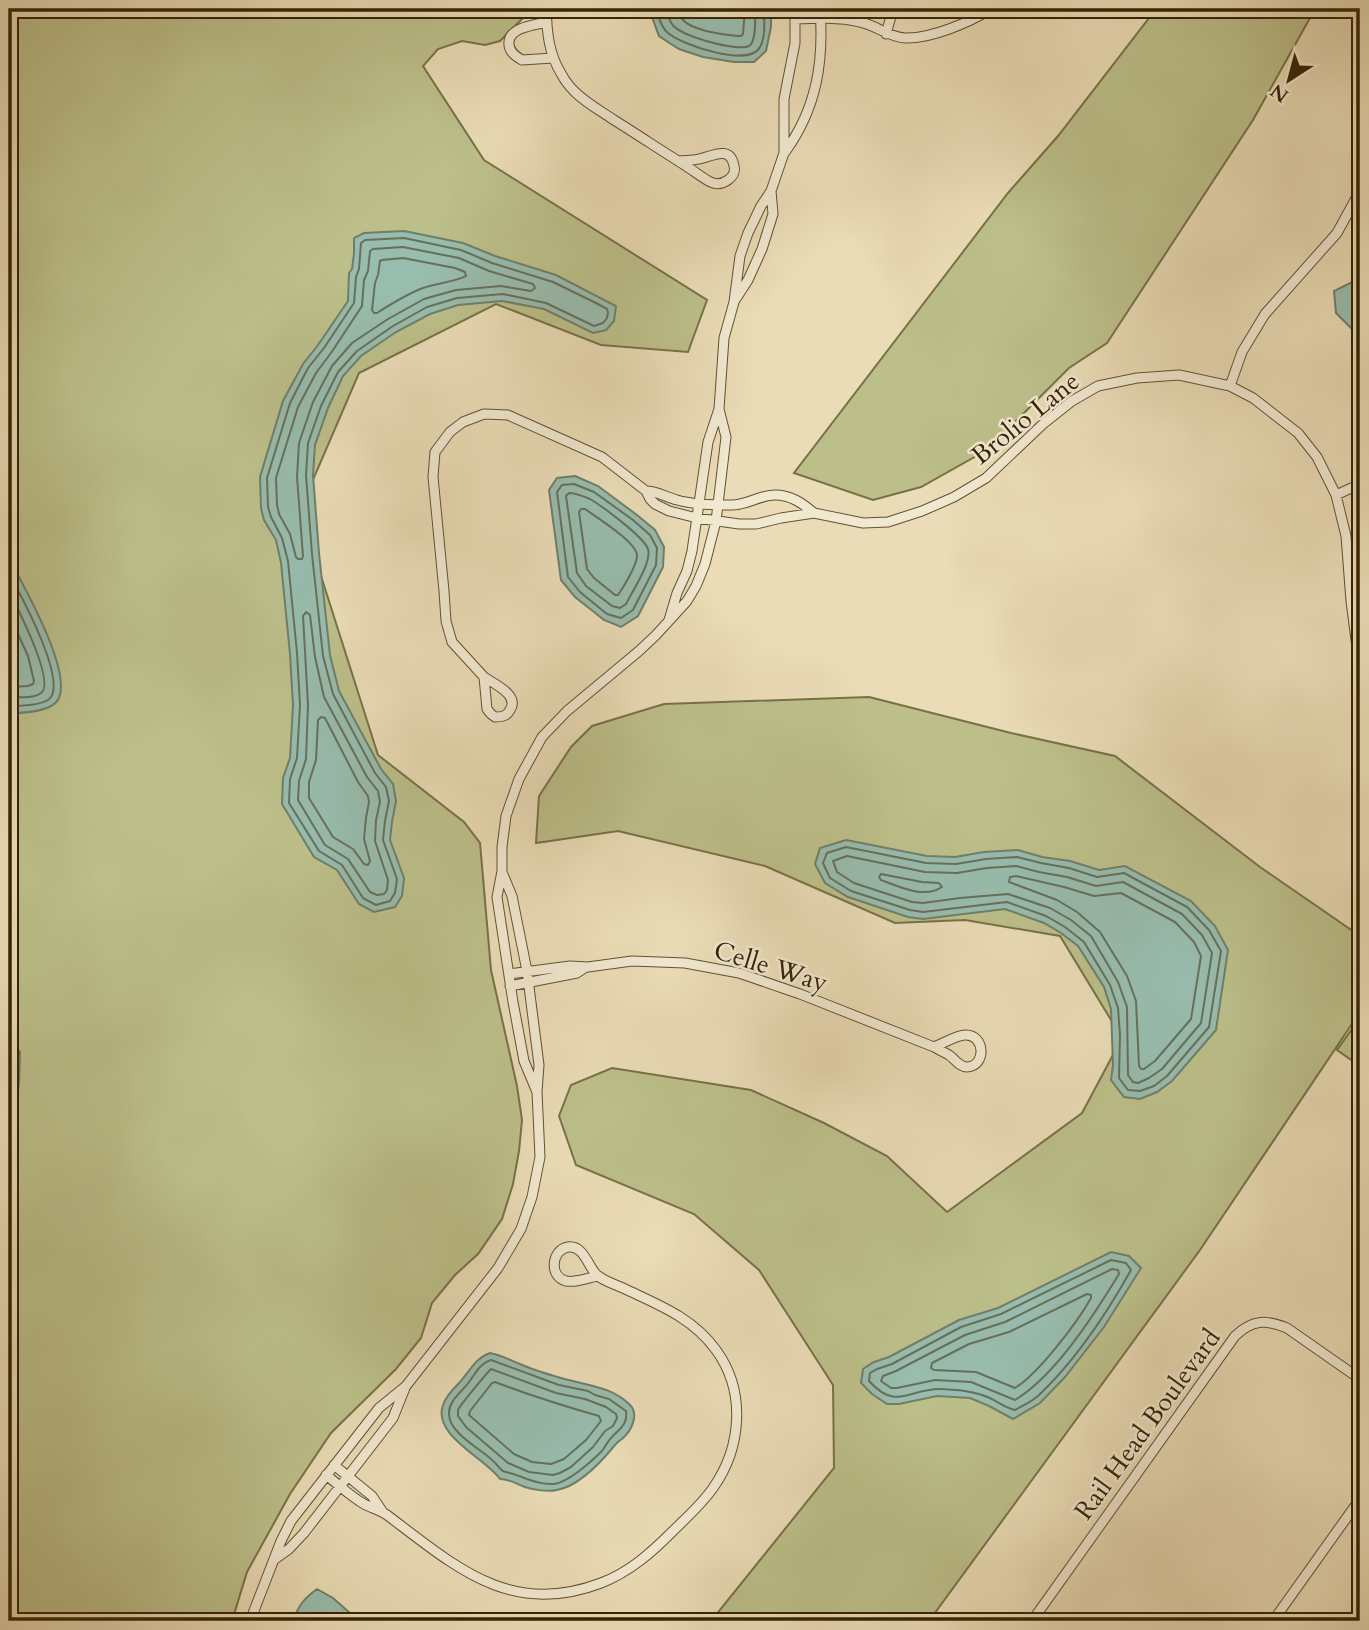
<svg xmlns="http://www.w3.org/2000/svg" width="1369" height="1630" font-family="Cardo,serif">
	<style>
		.green { fill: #bcbf8a; stroke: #787148; stroke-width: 2 }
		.water { fill: #98bcae; stroke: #707f6a; stroke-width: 2 }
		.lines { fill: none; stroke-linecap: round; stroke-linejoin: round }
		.shore { stroke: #66705a; stroke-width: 2 }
		.street-casing { stroke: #625131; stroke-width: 11 }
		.street { stroke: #f1e8d0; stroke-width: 9 }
		.labels { text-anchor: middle; stroke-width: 5; stroke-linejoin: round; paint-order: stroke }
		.street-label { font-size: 26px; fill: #352305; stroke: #f1e8d0 }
	</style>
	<rect width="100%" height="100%" fill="#eadcb6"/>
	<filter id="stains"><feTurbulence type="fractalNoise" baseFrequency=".00286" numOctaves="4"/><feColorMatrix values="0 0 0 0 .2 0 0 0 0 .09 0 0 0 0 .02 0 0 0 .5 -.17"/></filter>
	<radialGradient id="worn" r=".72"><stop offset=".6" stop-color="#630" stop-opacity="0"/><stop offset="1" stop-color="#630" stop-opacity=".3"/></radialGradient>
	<!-- green -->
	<path class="green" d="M9,9H529L528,13L500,41L485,45L462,41L438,49L423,66L484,160L707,300L688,352L601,345L496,304L359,373L300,510L378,755L464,822L480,843L491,970L517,1086L522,1120L519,1151L513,1184L502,1219L478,1254L455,1275L432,1303L421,1338L396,1369L331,1433L290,1494L247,1572L232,1621H9Z
		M1156,9H1315L1253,120L1107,343L1069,368L987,450L921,487L873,500L794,473L1008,193L1058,136Z
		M869,697L1011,733L1115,756L1260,867L1360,936V1012L1200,1250L929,1621H711L834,1468L833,1385L759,1270L694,1214L576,1165L559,1116L571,1085L612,1068L751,1090L824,1123L887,1156L947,1212L1082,1113L1122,1038L1060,936L965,920L895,923L765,866L618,831L536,843L539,796L571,747L592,726L664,704Z
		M1360,1018V1066L1337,1050Z"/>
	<!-- water -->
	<path class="water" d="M649,9H771V27L766,51L754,62H734L703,57L679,49L659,36Z
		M404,231L463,243L495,256L556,275L616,306L614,321L606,330L593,333L544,309L502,301L458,305L430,314L396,332L361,356L343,376L328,408L315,445L313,475L319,553L330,655L339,691L381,769L393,784L396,801L392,822L390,840L404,878L402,896L395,907L374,912L359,904L337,870L314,857L282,804L283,778L290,758L293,705L290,654L281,563L276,540L264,520L261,508L260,477L283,401L303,364L318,345L348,301L349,273L352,269L354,254V238L364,233Z
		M1360,278V337L1336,313L1334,291Z
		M575,476L598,486L637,515L655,530L664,547L663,567L638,616L621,627L604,620L575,597L561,580L549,490L557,478Z
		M9,573L18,575C31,600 70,671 59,698C53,712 22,713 9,713Z
		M846,840L927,856L955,857L984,852L1018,850L1042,857L1070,861L1099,870L1125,866L1191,901L1215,926L1228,950L1216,1030L1172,1081L1157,1092L1140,1099L1124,1097L1111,1080L1113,1065L1111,1009L1104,987L1078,946L1061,933L1044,923L1005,909L923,919L908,917L848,897L825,883L815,864L820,848Z
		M9,1030L12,1042L20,1052L19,1083L9,1158Z
		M1111,1252L1129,1256L1141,1268L1104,1327L1065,1377L1040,1403L1013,1419L989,1406L970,1398L937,1396L899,1404H887L872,1394L861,1383L863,1369L874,1362L889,1357L959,1320L998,1308Z
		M490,1353C501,1355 510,1360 520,1364C533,1370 547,1374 561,1378C584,1385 612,1386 630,1405C639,1414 632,1430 623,1438C621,1440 617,1442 615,1445C602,1461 579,1486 557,1490C548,1492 534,1490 525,1487C516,1484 510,1479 500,1479C485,1458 432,1435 443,1405C446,1396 453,1389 459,1383C470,1371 475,1358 490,1353Z
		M317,1589L333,1598L359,1621H294C297,1606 305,1598 317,1589Z"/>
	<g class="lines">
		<!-- shore -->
		<path class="shore" d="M656,9C659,17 661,28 668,33C682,45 749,68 760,47C766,37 764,20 764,9
			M666,9C667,13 669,20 672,24C679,36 738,52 749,46C757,41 755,17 755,9
			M677,9C678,11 680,18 682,19C692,31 722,34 737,36H741L743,34L745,9
			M404,238L461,250L492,263L553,282L596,303L607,309L608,312L607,318L603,323L594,326L546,303L503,294L457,298L427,307L393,326L357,351L338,372L321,406L308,443L306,475L312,554L323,656L333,694L375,773L386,787L389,801L385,821L383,840L397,879L395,893L390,901L376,905L363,898L342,865L319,851L289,803L290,779L297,758L300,705L297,653L288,561L282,538L271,517L268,507L267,478L290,403L308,368L324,348L354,303L356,277L359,269L361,243L365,240Z
			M403,247L459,258L489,271L533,284L535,288L531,291L501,286L456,290L424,299L388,319L352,343L332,366L313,402L299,443L297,477L303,556L302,559H298L296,557L290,534L279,514L277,505L276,478L298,407L316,373L331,353L362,306L364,280L368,271L370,251L373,249Z
			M403,258L455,268L465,272L466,276C457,281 435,284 423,288C407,294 391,304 377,313H374L372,310L375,283L378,275L380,261L382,260Z
			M574,484L594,492L633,520L650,535L657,548L656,565L633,610L621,618L607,614L580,592L568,577L557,492L562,485Z
			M569,493C576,493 583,496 590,499C602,506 644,537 648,549C652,563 632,591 626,604L620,608L612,606L586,586L577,573L566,496Z
			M581,509H585C596,517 638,543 637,556C637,565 623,588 618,595H615L594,578L587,569L579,512Z
			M9,580L14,583C25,603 64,677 51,697C45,706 19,706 9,706
			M9,591C16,605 56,682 41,693C33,699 18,697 9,697
			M306,612L310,615L315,657L324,697L367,777L378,791L380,802L376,820L375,841L388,880L387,890L384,894L377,895L370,892L348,859L325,845L298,800L299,781L306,759L308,705L303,616Z
			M9,614L28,656L34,681L33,684L28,686L9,687
			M321,717L325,718L358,782L368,796L369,802L366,818L364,839L370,861L368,865L364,864L353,849L333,837L309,798V782L316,760L318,720Z
			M846,847L926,863L956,864L986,859L1017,857L1041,863L1069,868L1097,877L1124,873L1187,907L1209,930L1221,951L1209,1027L1167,1076L1154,1086L1140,1091L1128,1090L1119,1078L1120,1035L1118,1008L1110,985L1084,942L1065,927L1046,916L1007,902L923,912L910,910L851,891L830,878L823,863L827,853Z
			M847,856L925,872L957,873L987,868L1016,866L1039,872L1067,877L1096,886L1123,882L1182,914L1202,935L1212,953L1201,1023L1162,1069L1149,1078L1138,1083L1133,1082L1128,1075L1127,1007L1118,982L1091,936L1071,920L1050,908L1008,894L960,898L923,903L912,902L854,883L837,872L833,861Z
			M881,874L922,882L939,883L942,887C924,899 900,887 881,880L879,877Z
			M1016,876L1064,887L1094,896L1121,893L1175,922L1194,942L1201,956L1191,1019L1155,1061L1144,1069H1141L1139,1066L1136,1001L1127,976L1100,932L1077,912L1057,900L1009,882L1010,877Z
			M1111,1260L1126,1263L1131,1270C1107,1313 1074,1362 1038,1396C1031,1402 1022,1406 1015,1410C1006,1408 998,1402 990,1398C974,1391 959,1390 941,1389C909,1388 897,1412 869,1381L870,1373L877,1369L892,1364L961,1327L1001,1314Z
			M1112,1269L1118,1270L1119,1274C1094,1315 1055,1376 1015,1400L971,1382L935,1380L897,1388H891L881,1381L883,1376L896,1371L965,1335L1005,1322Z
			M1087,1294L1091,1295V1298C1077,1323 1038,1374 1015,1388L976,1372L934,1370L931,1368L932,1363L969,1344L1009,1332Z
			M491,1360L559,1385L588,1391L595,1395L609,1399L626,1411C628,1425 619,1429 611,1438C608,1441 605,1447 602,1451C592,1461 569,1482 554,1484C539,1485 526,1478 513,1474C510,1473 505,1472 503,1471C499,1468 495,1462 491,1459C479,1448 448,1432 449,1413C449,1400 462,1392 469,1382C476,1373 480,1363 491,1360Z
			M491,1369L556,1393L585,1399L606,1407L616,1414L617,1418L613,1426L605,1431L593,1447L571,1467L560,1473L553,1475L529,1472L508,1463L466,1427L458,1416C458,1414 458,1412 458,1410C460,1405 487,1373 491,1369Z
			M495,1382C529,1395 564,1406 599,1416L601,1421L586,1440L564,1459L551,1464L532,1462L514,1454L469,1415L470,1411L492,1383Z"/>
		<defs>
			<path id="street" d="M546,9C547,33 549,55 562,75C565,81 570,87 575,92C586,103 601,111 614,120C638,135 662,151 686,166C693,170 706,181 713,183C723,186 737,177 734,166C730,144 711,157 699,159C692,161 685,160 678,161
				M795,19C816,18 839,17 860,22C876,25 888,37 905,38C931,39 970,22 991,9
				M547,22C535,25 510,27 509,42C508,51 515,56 522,60L553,58
				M886,34L893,9
				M785,152C817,108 824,61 820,9
				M735,300L748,280L762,249L773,214L771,191
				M1230,386L1242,352L1265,314L1337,233L1360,191
				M719,409L724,338L734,302L740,256L748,233L761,206L771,191L784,153V99L795,43V9
				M646,491C657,491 666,497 677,500C694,505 715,505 732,505C747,505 760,495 775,495C791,495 802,503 814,513
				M1336,495L1360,484
				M484,677C494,684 520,695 510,710C507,716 502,717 495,717L491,714L487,709L484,677L452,642L446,621L444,591L433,477L435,452L450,432L463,422L484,414L508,415L602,457L646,491L650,499L655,504L669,511L697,518L739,524H756L781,518L814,513L863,523L888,522L922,511L954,497L986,478L1043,424L1072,401L1098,386L1137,378L1179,375L1230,386L1253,398L1298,433L1317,457L1336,495L1346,536L1351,601L1360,671
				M509,974L570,966L588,967L632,961L685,963L739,973L800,994L934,1047C939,1050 944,1052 949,1055C955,1059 959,1067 967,1067C987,1066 985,1034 965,1035C957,1035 942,1044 934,1047
				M510,986L577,973L586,967
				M537,1092L524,1061L513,1002L497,897L502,871V847L506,816L519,779L542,737L567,711L639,651L656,635L687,601L696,586L705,564L716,521L726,437L719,409L708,442L692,551L687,571L677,593L669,620
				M334,1465L372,1496L382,1511
				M326,1475C338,1484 350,1496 364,1504C371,1508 380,1510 387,1515C455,1566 510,1618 601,1583C630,1572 652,1552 673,1531C687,1517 702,1504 713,1488C742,1447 746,1391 716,1350C693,1318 659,1305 625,1289C617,1285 603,1281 597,1275C588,1267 584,1245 568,1247C551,1250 549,1277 566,1281C576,1283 588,1278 597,1276
				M275,1559L289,1549L304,1533L393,1418L405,1388
				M250,1621L281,1541L291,1521L379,1408L406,1386L498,1268L521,1229L532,1197L540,1157L537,1092L539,1065L527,971L512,896L502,872
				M1032,1621L1235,1336C1252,1320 1265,1319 1287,1328L1360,1379
				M1273,1621L1360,1499"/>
		</defs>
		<!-- street casing -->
		<use href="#street" class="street-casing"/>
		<!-- street -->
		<use href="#street" class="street"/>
	</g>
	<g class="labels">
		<!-- street labels -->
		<g class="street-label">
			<text transform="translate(1025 418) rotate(-39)" y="9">Brolio Lane</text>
			<text transform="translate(771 966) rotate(17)" y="9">Celle Way</text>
			<text transform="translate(1147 1424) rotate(-54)" y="9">Rail Head Boulevard</text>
		</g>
	</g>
	<!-- margin -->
	<rect width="1369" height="1630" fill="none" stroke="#eadcb6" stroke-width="35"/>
	<rect x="10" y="10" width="1348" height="1609" fill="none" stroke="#352305" stroke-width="3.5"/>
	<rect x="18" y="18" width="1334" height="1595" fill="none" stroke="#352305" stroke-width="2"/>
	<!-- north arrow -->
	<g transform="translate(1289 80) rotate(216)" stroke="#f1e8d0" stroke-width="5" paint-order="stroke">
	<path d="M0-5L12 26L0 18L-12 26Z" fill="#352305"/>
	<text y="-10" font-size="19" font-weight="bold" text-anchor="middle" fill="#352305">N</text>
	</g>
	<rect width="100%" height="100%" filter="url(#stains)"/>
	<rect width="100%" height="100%" fill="url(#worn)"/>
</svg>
